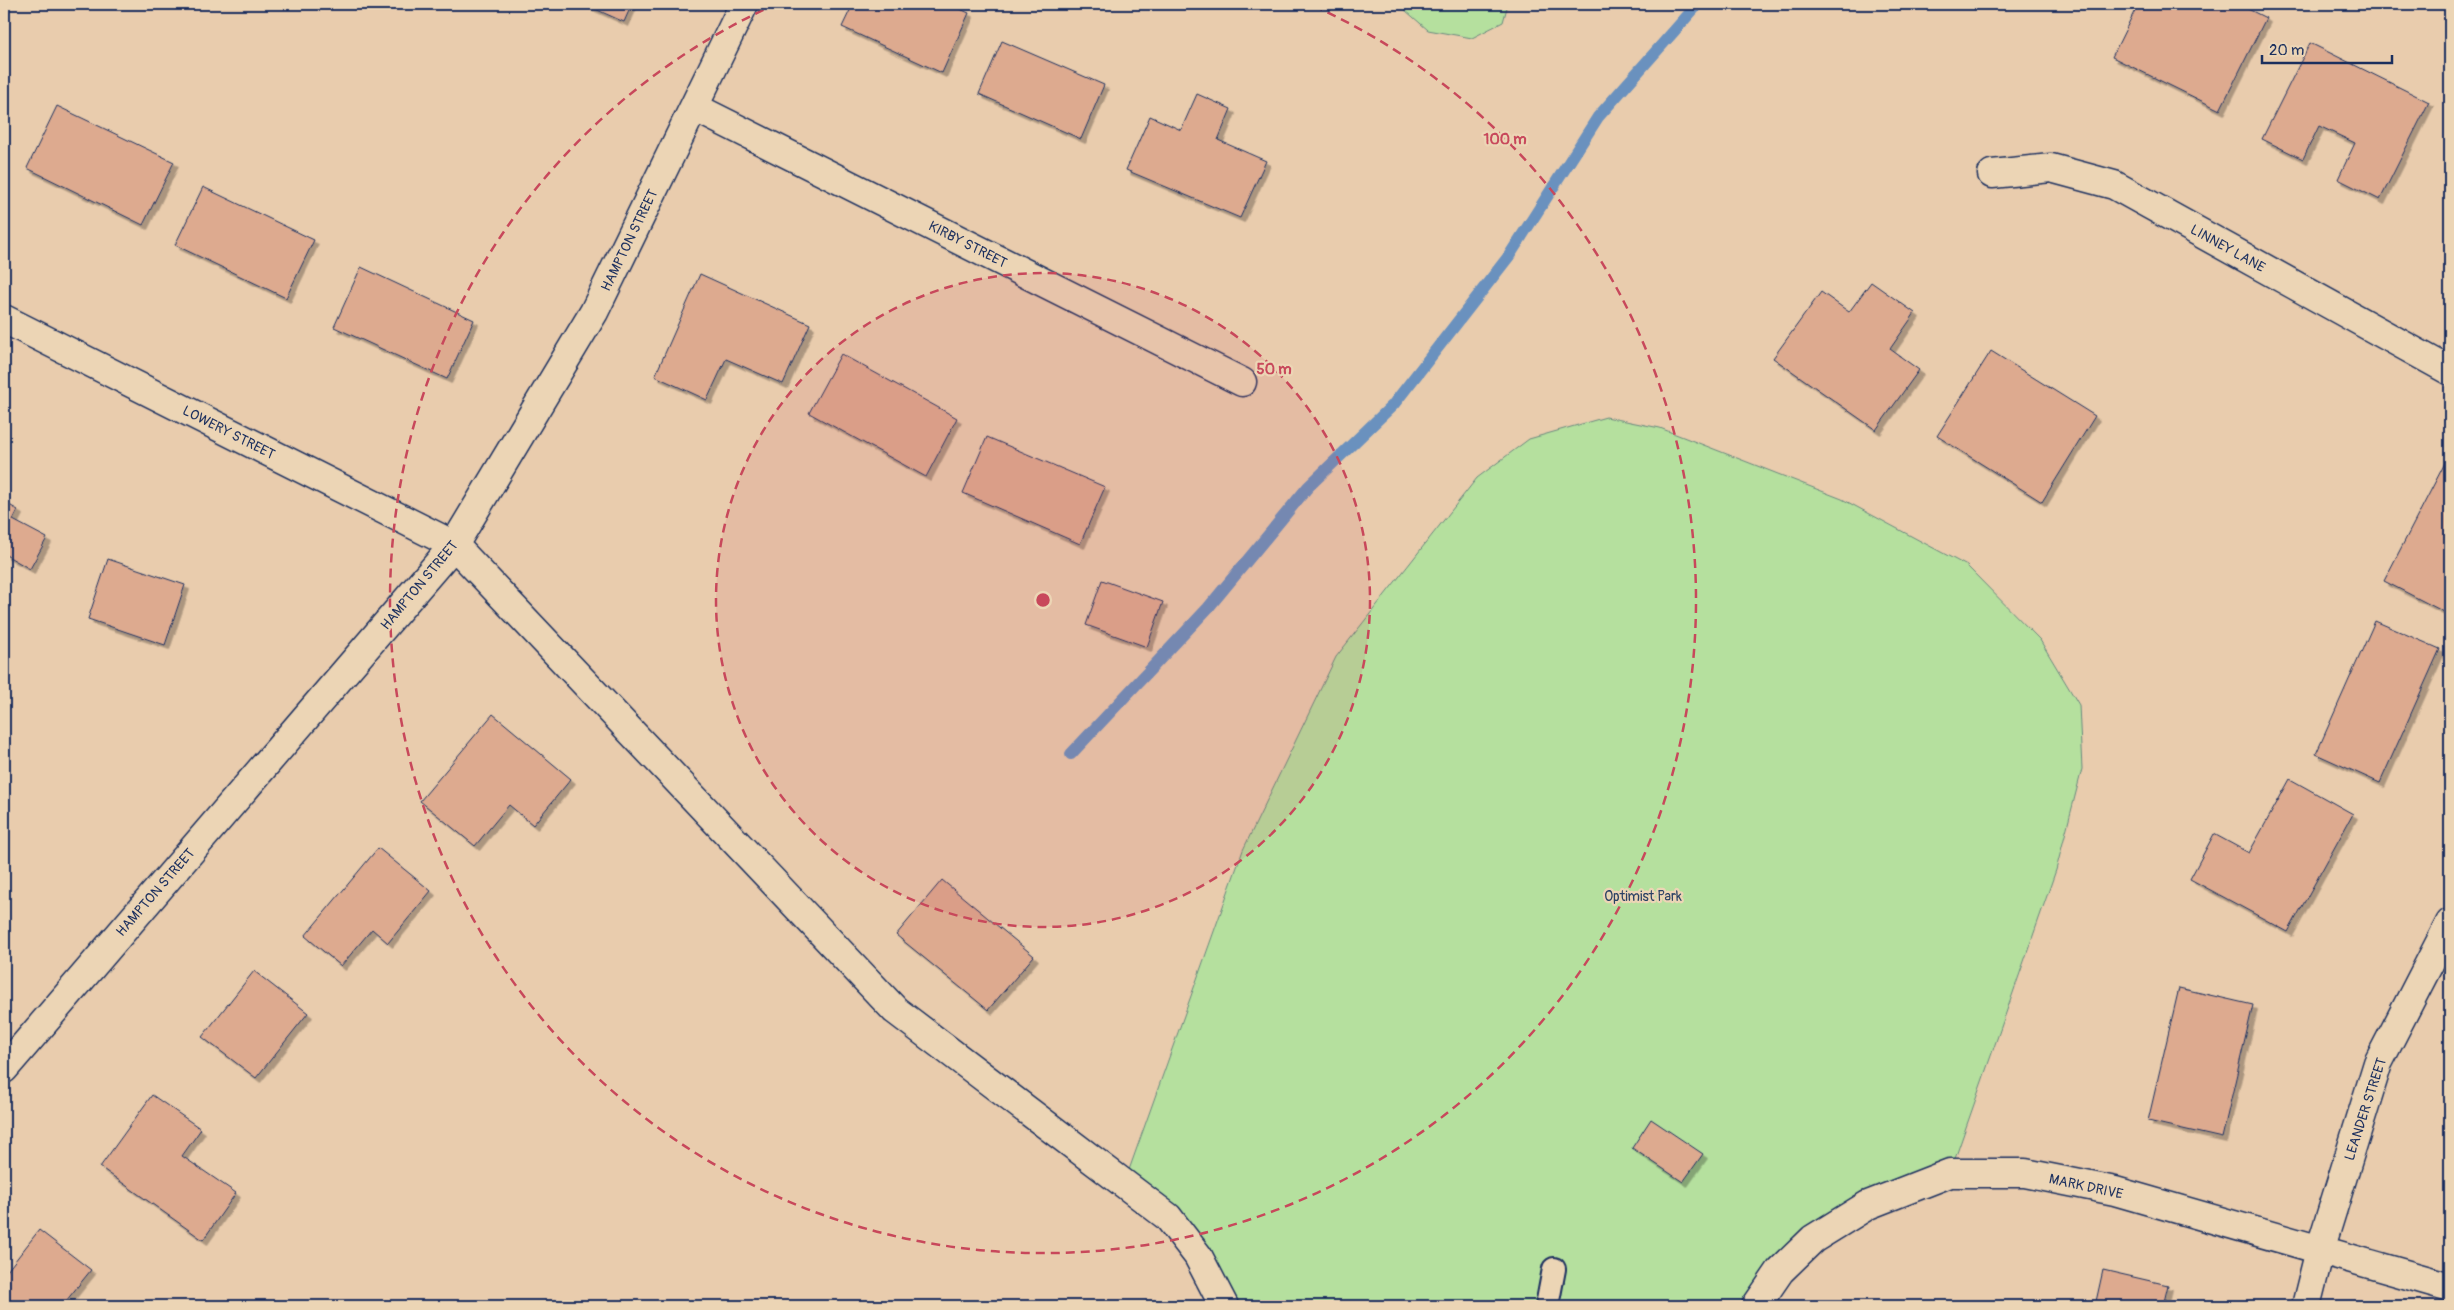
<svg xmlns="http://www.w3.org/2000/svg" width="2454" height="1310" font-family="Pangolin,sans-serif">
	<style>
		.green { fill: #b5e09e; stroke: #68887e }
		.lines { fill: none; stroke-linecap: round; stroke-linejoin: round }
		.stream { stroke: #6b91be; stroke-width: 12 }
		.building { fill: #ddaa8f; stroke: #1b2f5e; filter: url(#shadow) }
		.lane-casing { stroke: #1b2f5e; stroke-width: 26 }
		.street-casing { stroke: #1b2f5e; stroke-width: 31 }
		.lane { stroke: #ecd5b5; stroke-width: 22 }
		.street { stroke: #ecd5b5; stroke-width: 28 }
		.ring { fill: none; stroke: #c8485b; stroke-width: 2.5; stroke-dasharray: 9 6 }
		.labels { text-anchor: middle; stroke-width: 4.5; stroke-linejoin: round; paint-order: stroke }
		.street-label { font-size: 14px; fill: #1b2f5e; stroke: #ecd5b5 }
		.park-label { font-size: 14px; fill: #2a4164; stroke: #ecd5b5 }
		.centre { fill: #c8485b; stroke: #ecd5b5; stroke-width: 2.5 }
		.ring-label { font-size: 15px; text-anchor: middle; font-weight: bold; fill: #c8485b; stroke: #ecd5b5; stroke-width: 4.5; stroke-linejoin: round; paint-order: stroke }
	</style>
	<defs>
		<filter id="shadow"><feDropShadow dx="4.5" dy="4.5" stdDeviation="0" flood-color="#0004"/></filter>
	</defs>
	<rect width="100%" height="100%" fill="#e9ccad"/>
	<filter id="ink" filterUnits="userSpaceOnUse"><feTurbulence type="fractalNoise" baseFrequency=".02" numOctaves="2"/><feDisplacementMap in="SourceGraphic" scale="10" xChannelSelector="R" yChannelSelector="G"/><feConvolveMatrix kernelMatrix="1 2 1 2 8 2 1 2 1" color-interpolation-filters="sRGB"/></filter>
	<g filter="url(#ink)">
		<!-- green -->
		<path class="green" d="M1398,4H1508L1503,22L1472,38L1428,30Z
			M1606,417L1660,428L1842,499L1967,566L2040,640L2079,705L2082,769L2056,870L1950,1173L1868,1205L1756,1306H1224L1124,1184L1243,850L1336,657L1477,478L1529,439Z"/>
		<g class="lines">
			<!-- stream -->
			<path class="stream" d="M1071,754L1208,608L1308,487L1393,405L1509,256L1598,117L1698,4"/>
		</g>
		<!-- building -->
		<path class="building" d="M584,4H632L624,22Z
			M853,4H949L969,13L942,73L842,27Z
			M2138,4H2238L2266,18L2220,110L2112,57Z
			M1002,41L1104,85L1081,139L979,94Z
			M2310,43L2429,102L2380,200L2338,179L2355,143L2319,126L2303,159L2262,139Z
			M1197,94L1231,109L1218,140L1266,161L1240,218L1126,170L1150,116L1181,130Z
			M57,106L174,162L143,225L27,168Z
			M203,187L314,240L286,298L175,245Z
			M361,267L474,320L447,379L334,327Z
			M700,274L810,324L783,384L726,359L707,400L655,376Z
			M1871,282L1915,313L1890,349L1919,370L1876,430L1773,358L1821,292L1849,312Z
			M1991,351L2095,416L2042,502L1937,436Z
			M841,354L957,418L926,477L809,413Z
			M987,437L1105,487L1080,544L963,493Z
			M2445,463L2450,466V615L2384,581Z
			M4,502L18,510L13,520L47,538L30,569L4,554Z
			M108,559L185,585L165,645L88,619Z
			M1102,580L1163,602L1147,647L1086,625Z
			M2375,621L2440,649L2380,783L2316,754Z
			M493,714L571,779L533,825L509,805L475,846L420,801Z
			M2290,779L2353,814L2288,932L2190,879L2214,834L2249,853Z
			M378,848L431,891L388,943L372,929L341,966L305,936Z
			M942,880L1034,956L988,1010L896,935Z
			M254,971L308,1013L256,1078L202,1037Z
			M2179,988L2253,1005L2222,1138L2148,1121Z
			M152,1095L201,1129L182,1156L236,1193L203,1240L100,1167Z
			M1651,1119L1703,1154L1683,1182L1632,1148Z
			M39,1230L91,1270L62,1306H4V1275Z
			M2103,1270L2168,1285L2163,1306H2095Z"/>
		<g class="lines">
			<defs>
				<path id="lane" d="M1547,1306L1554,1269"/>
				<path id="street" d="M694,107L1242,382
					M1992,174L2051,168L2114,185L2450,371
					M4,319L454,545L895,1010L1168,1217L1198,1256L1224,1306
					M4,1069L454,545L594,312L744,4
					M1756,1306L1780,1271L1813,1239L1868,1205L1950,1173H2025L2115,1191L2450,1287
					M2306,1306L2320,1250L2378,1063L2450,923"/>
			</defs>
			<!-- lane casing -->
			<use href="#lane" class="lane-casing"/>
			<!-- street casing -->
			<use href="#street" class="street-casing"/>
			<!-- lane -->
			<use href="#lane" class="lane"/>
			<!-- street -->
			<use href="#street" class="street"/>
		</g>
	</g>
	<!-- distance rings -->
	<circle cx="1043" cy="600" r="327" fill="#c8485b" fill-opacity=".12"/>
	<g class="ring">
		<circle cx="1043" cy="600" r="327"/>
		<path d="M1314 6A653 653 0 1 1 772 6"/>
	</g>
	<g class="labels">
		<!-- street labels -->
		<g class="street-label">
			<text transform="translate(629 240) rotate(-64)" y="5">HAMPTON STREET</text>
			<text transform="translate(968 244) rotate(27)" y="5">KIRBY STREET</text>
			<text transform="translate(2228 248) rotate(29)" y="5">LINNEY LANE</text>
			<text transform="translate(229 432) rotate(27)" y="5">LOWERY STREET</text>
			<text transform="translate(419 585) rotate(-50)" y="5">HAMPTON STREET</text>
			<text transform="translate(155 892) rotate(-49)" y="5">HAMPTON STREET</text>
			<text transform="translate(2365 1109) rotate(-72)" y="5">LEANDER STREET</text>
			<text transform="translate(2086 1186) rotate(12)" y="5">MARK DRIVE</text>
		</g>
		<!-- park labels -->
		<g class="park-label">
			<text x="1643" y="901">Optimist Park</text>
		</g>
	</g>
	<circle cx="1043" cy="600" r="8" class="centre"/>
	<g class="ring-label">
		<text x="1505" y="144">100 m</text>
		<text x="1274" y="374">50 m</text>
	</g>
	<!-- margin -->
	<rect width="2454" height="1310" fill="none" stroke="#ecd5b5" stroke-width="20"/>
	<rect x="10" y="10" width="2434" height="1290" fill="none" stroke="#1b2f5e" stroke-width="2" filter="url(#ink)"/>
	<!-- scale -->
	<path d="M2262 55v8h130v-8" fill="none" stroke="#1b2f5e" stroke-width="2.5"/>
	<text x="2269" y="55" font-size="15" fill="#1b2f5e" stroke="#ecd5b5" stroke-width="4" paint-order="stroke">20 m</text>
</svg>
